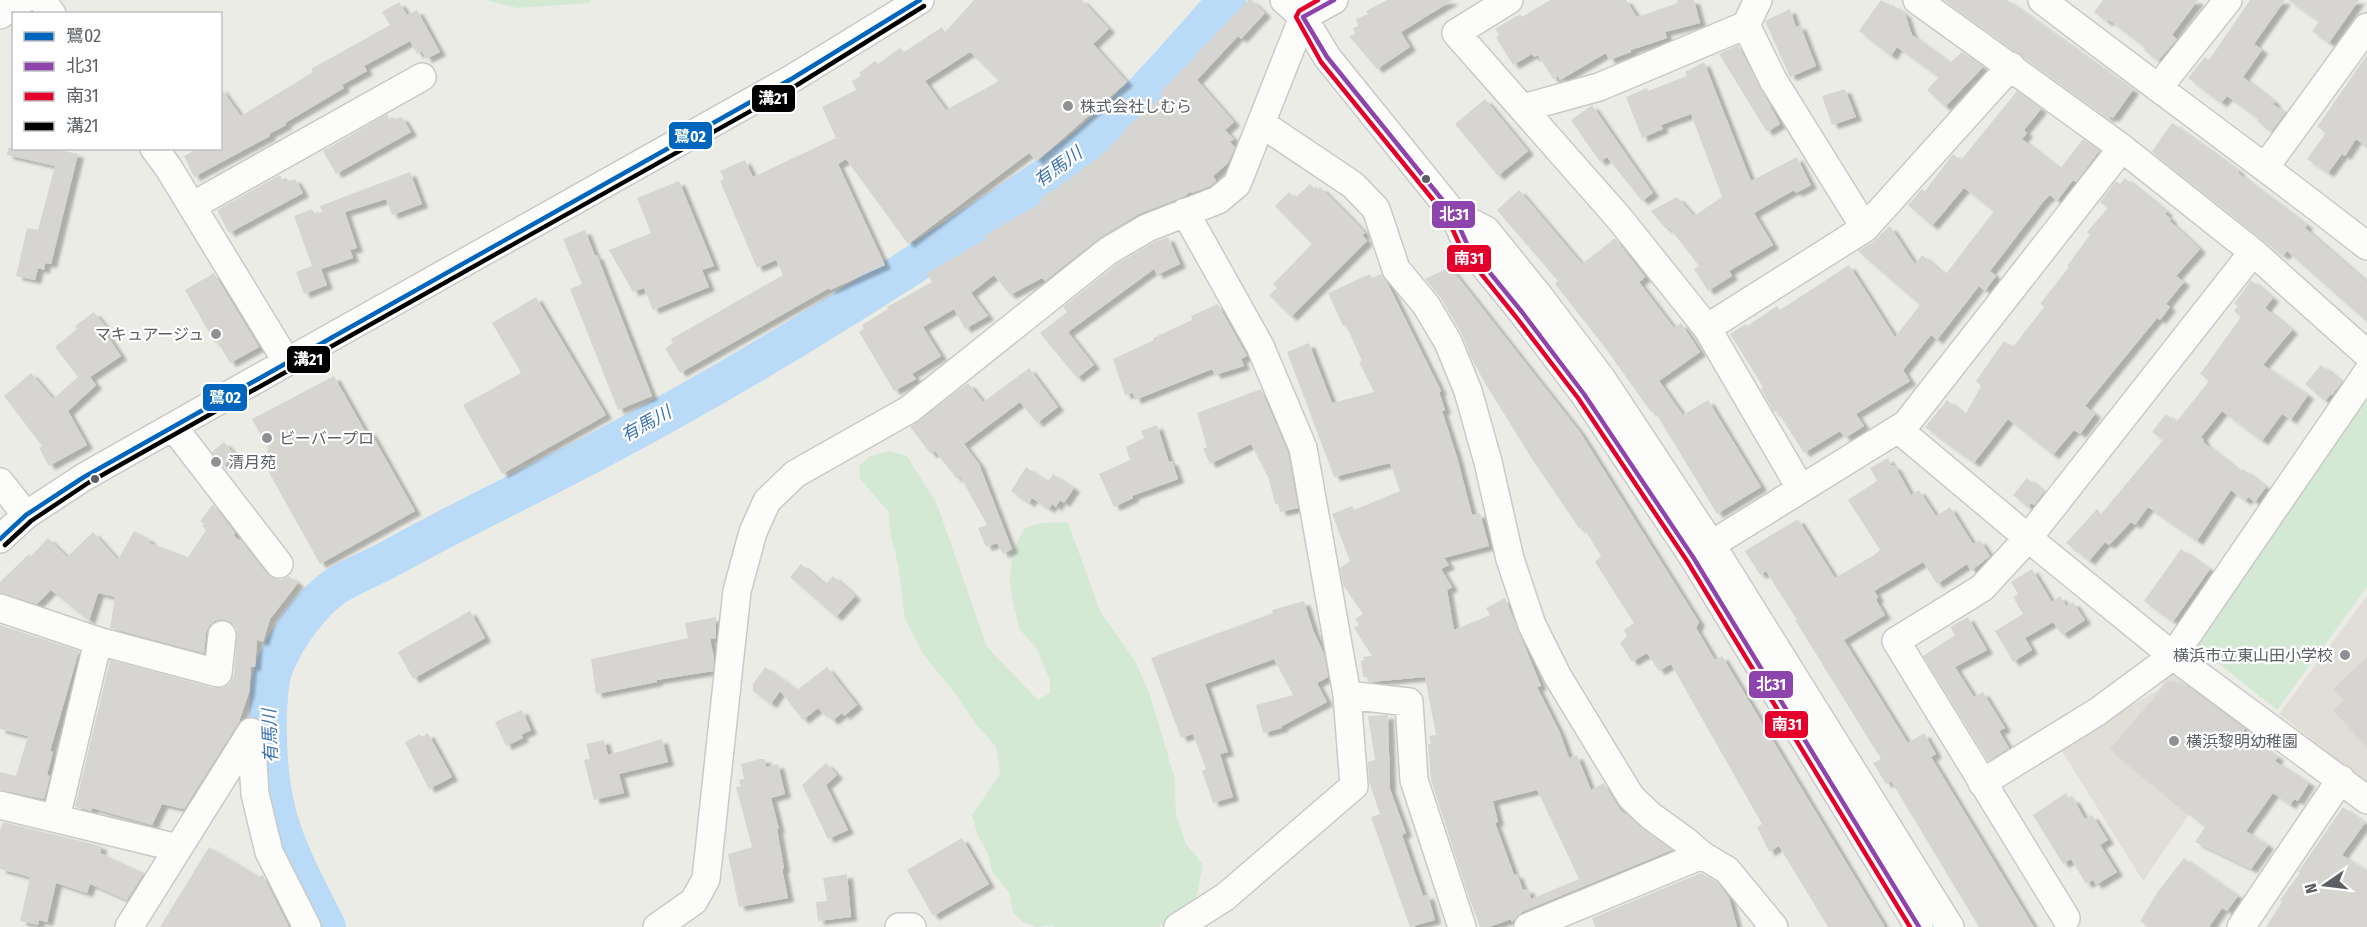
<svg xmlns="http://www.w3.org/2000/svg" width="2367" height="927" font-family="'Fira Sans Condensed','Noto Sans JP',sans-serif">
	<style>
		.education { fill: #e0ded6 }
		.green { fill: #d4e9d3 }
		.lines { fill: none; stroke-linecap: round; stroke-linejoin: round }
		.river { stroke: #badbf8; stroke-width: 38 }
		.building { fill: #d6d5d2; fill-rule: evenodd; filter: url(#shadow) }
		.minor-casing { stroke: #c9c9c9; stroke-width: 30 }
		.minor { stroke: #fcfcfb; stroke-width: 27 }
		.bus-1-casing { stroke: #fff; stroke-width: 9 }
		.bus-2-casing { stroke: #fff; stroke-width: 9 }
		.bus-3-casing { stroke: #fff; stroke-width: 9 }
		.bus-4-casing { stroke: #fff; stroke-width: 9 }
		.bus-1 { stroke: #0065bd; stroke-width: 4.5 }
		.bus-2 { stroke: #8e44ad; stroke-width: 4.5 }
		.bus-3 { stroke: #e4002b; stroke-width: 4.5 }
		.bus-4 { stroke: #000; stroke-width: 4.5 }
		.poi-dot { fill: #8e9192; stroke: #fff; stroke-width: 2 }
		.bus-dot { fill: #5c6065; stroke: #fff; stroke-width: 2 }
		.labels { text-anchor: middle; stroke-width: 4.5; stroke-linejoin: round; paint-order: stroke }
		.poi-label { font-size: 16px; fill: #5c6065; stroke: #fff; text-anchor: start }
		.water-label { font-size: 18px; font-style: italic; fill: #4073b2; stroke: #fff }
		.line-badge { stroke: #fff; stroke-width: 2 }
		.badge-label { font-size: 16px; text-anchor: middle; font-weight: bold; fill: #fff }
	</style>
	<defs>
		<filter id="shadow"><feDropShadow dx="6" dy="4" stdDeviation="1.5" flood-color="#0004"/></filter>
	</defs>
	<rect width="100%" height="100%" fill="#ecece7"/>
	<!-- education -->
	<path class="education" d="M2367,596V783L2279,714Z
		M2173,670L2248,729L2143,881L2060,748L2158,690Z"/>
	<!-- green -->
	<path class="green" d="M485,0H591L590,3L517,8Z
		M2367,388V587L2277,710L2194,644Z
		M890,451L907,456L937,504L987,647L1038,700L1050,693V681L1037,649L1020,630L1012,598L1010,579L1012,554L1024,529L1040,523L1068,522L1100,611L1135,661L1149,692L1175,779L1176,814L1186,844L1203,864L1197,895L1183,915L1158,927H1054L1051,925L1036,927L1023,922L1013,913L1009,892L992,872L988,854L978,836L972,815L1000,774L996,747L976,724L954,692L923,654L905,619L898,564L891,537L888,511L860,479L859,466L870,456Z"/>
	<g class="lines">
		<!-- river -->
		<path class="river" d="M327,927C312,897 295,867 284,835C270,798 267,752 268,713C269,696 269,679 276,663C287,637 310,605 333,588C351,576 373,568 391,558C459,520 530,487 598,451C755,368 906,273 1051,173C1120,127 1172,61 1227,0"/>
	</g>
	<!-- building -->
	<path class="building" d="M974,0H1082L1109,29L1093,44L1127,82L1037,161L1029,153L908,244L846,159L838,164L885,265L830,290L829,288L680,373L665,348L673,343L671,339L783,275L776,260L757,268L720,181L724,179L720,171L745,160L753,177L836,138L822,107L856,90L852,81L861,76L859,73L875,61L878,64L900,48L904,52L942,27L945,32ZM970,52L999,81L946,110L925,81Z
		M1248,0H1251L1265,13L1241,39L1238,36L1197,80L1234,122L1225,130L1234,139L1230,142L1235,147L1228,163L1213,176L1216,181L1210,186L1192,193L1190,192L1185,196L1139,214L1098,239L1045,281L1042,278L1010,295L994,275L971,293L988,316L965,329L954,309L923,327L941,356L912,374L916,379L894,391L859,332L864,329L862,325L888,309L887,307L932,282L927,273L986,239L984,236L997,228L1042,203L1040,199L1071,178L1111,147L1110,145L1123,135L1122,132L1162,96L1160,93Z
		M1387,0H1453L1401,32L1410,47L1377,69L1349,36L1355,34L1353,28L1358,26L1356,19L1368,14L1366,11Z
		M1550,0H1626L1637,17L1678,3L1677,0H1694L1700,23L1665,32L1667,38L1631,50V52L1609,60L1606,53L1560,80L1558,76L1553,79L1538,55L1534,57L1532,54L1513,65L1496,37L1499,35L1495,29L1520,14L1522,17Z
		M1881,0L1891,6L1893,5L1905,14L1912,35L1950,63L1962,52L1983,67L1945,107L1927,90L1939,77L1897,47L1891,56L1859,31Z
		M1944,0H2007L2133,90L2113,118L2110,116L2109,119Z
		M2103,0H2198L2172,35L2177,39L2158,61L2144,50L2146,48L2109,20L2107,22L2094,12Z
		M2250,0H2285L2254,44L2262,50L2243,77L2275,102L2273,104L2285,113L2271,132L2257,121L2259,119L2227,96L2221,103L2188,78L2205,57L2209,60Z
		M2288,0H2359L2329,43L2312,31L2319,21Z
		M399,2L407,15L417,10L440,52L426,59L422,51L417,54L410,41L364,66L367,71L342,85L344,88L285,123L286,125L269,134L270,136L194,177L184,156L199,148H220V87L241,116L313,72L311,69L390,25L382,12Z
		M1790,9L1796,27L1800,25L1816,66L1790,77L1765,21Z
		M1738,45L1780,124L1767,132L1719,54Z
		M2367,55V147L2356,139L2345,156L2342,154L2328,173L2307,159L2326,133L2317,127Z
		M1704,62L1751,181L1797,157L1811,185L1796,193L1794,190L1754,213L1773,245L1729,271L1732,276L1708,291L1694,269L1699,266L1669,227L1666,229L1651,211L1677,197L1694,216L1722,197L1691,114L1661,125L1663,129L1642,138L1626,97L1647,88L1648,91L1687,76L1685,72Z
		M1845,89L1856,117L1832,125L1822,96Z
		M2017,91L2041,109L2024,130L2027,133L2022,139L2060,169L2083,139L2099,151L2076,182L2073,180L2057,201L2050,195L2043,202L1990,271L1996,276L1985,291L1979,286L1937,340L1931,335L1903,370L1910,381L1856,414L1864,426L1845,438L1840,431L1804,453L1777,411L1774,412L1761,389L1763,387L1730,334L1746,324L1747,326L1777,306L1780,310L1849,265L1895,337L1920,305L1858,251L1874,241L1890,226L1915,264L1922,255L1945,275L1994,211L1964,188L1932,226L1908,205L1922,189L1925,191L1953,154L1961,160Z
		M1485,99L1528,151L1498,176L1455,124Z
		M1592,105L1653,193L1642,201L1607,157L1600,162L1571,120Z
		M387,114L390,120L402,117L411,132L336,174L323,151Z
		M2172,123L2239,171L2238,173L2307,225L2305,228L2367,282V322L2287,251L2283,256L2156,155L2152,151Z
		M8,148H50L78,154L51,264L45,263L44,270L38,268L35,280L16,276L27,228L38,230L55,166L7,155Z
		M410,172L422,204L392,215L386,199L345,212L357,248L350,250L353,258L321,269L327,285L304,294L296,272L312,266L294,216L312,209L315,214L322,212L320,206Z
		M280,175L284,182L295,179L303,193L229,233L217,210Z
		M2125,178L2167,212L2165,214L2171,219L2170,221L2200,249L2176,276L2184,282L2166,304L2170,307L2160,320L2157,318L2085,406L2095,414L2080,434L2074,430L2053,455L2008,419L1974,463L1925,427L1947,400L1965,415L1981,386L1976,381L2004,341L2013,347L2044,307L2040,304L2069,267L2067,266L2090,235L2087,232L2108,208L2100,202L2116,181L2120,184Z
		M679,181L714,266L702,270L709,287L653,310L644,288L633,292L609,250L651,233L637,198Z
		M1310,184L1317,191L1320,187L1348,215L1365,233L1362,235L1367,241L1291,317L1269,295L1277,288L1273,284L1312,244L1275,206L1289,192L1295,198Z
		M1519,190L1582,264L1615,238L1645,277L1639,282L1674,328L1681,323L1700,352L1659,381L1683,415L1708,400L1761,487L1717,514L1654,410L1651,412L1604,346L1555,284L1558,281L1497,210Z
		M585,230L595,256L597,255L652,396L618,410L570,289L582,284L563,239Z
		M1168,237L1180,264L1157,275L1154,269L1068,332L1094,365L1077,378L1040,333L1067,312L1063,307L1117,264L1154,242Z
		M1450,267L1580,432L1699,622L1696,628L1715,660L1722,656L1885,927H1828L1779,846L1769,852L1757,827L1762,824L1671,664L1659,671L1647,653L1632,662L1620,643L1627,636L1624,630L1634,623L1595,562L1601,556L1583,527L1579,528L1532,459L1488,388L1472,360L1462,334L1440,297L1425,279Z
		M214,273L259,347L230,363L218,342L215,343L185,290Z
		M1370,274L1372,278L1381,274L1387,282L1441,391L1439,392L1445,410L1442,411L1457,457L1472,515L1480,513L1489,546L1444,558L1449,565L1441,569L1452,587L1447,590L1454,630L1490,615L1486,608L1505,598L1541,686L1537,687L1560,733L1569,758L1577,755L1591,790L1604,783L1621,811L1672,850L1522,912L1512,922L1511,919L1489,927H1480L1466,889L1431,780L1428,744H1431L1429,736L1436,735L1425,677L1370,682L1368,681L1367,677H1363L1361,661L1364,660L1363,657L1372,656L1354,628L1359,625L1355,619L1363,614L1343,585L1340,568L1350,561L1332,514L1352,506L1354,510L1400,491L1390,463L1334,477L1287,352L1309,343L1332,403L1374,392L1359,362L1362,361L1346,325L1343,326L1328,293ZM1537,790L1579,879L1531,899L1528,889L1523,890L1517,874L1514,875L1508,858L1495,823L1498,822L1493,801Z
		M2251,280L2273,298L2265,308L2292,330L2263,365L2308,395L2291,420L2282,414L2262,441L2222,411L2201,437L2204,440L2203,442L2241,472L2243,469L2266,487L2255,502L2248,497L2245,501L2231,490L2197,541L2148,507L2135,525L2131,522L2109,545L2105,542L2089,561L2066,543L2097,509L2101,514L2163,440L2152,432L2166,414L2176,422L2209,381L2200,374L2241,317L2234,311L2238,306L2234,304Z
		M536,297L606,415L502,474L463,405L521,373L492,323Z
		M1218,304L1247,356L1241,359L1244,366L1215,375L1212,369L1135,400L1133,393L1125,395L1113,359L1154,340L1153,338L1192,320L1191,316Z
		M94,312L106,327L103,329L121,356L90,377L96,385L68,411L87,445L49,466L39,448L42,446L4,396L31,373L53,399L78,377L55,347L77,329L75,326Z
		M2321,365L2342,382L2332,395L2331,394L2325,401L2305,384Z
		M1029,368L1058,407L1037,423L1020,402L964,444L979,464L1012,549L1003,554L997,543L986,547L978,528L987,525L960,476L957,479L935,451L931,454L910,427L968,383L983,402Z
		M334,376L366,433L370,431L415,511L320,564L267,469L268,432L262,437L252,419Z
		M1261,389L1288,452L1298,508L1280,512L1278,504H1275L1269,479L1251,444L1210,464L1203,449L1207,447L1197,413Z
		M1157,425L1169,462L1172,461L1178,479L1132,496L1133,498L1114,507L1099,474L1130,460L1126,447L1144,438L1141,431Z
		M224,442L236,456L223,466L212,452Z
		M1888,458L1891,465L1895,466L1911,495L1919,490L1936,516L1950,507L1973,544L1980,540L1990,556L1971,571L1967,564L1937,584L1923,562L1874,591L1878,597L1876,600L1885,615L1844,640L1908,743L1924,733L1936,754L1931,757L2034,927H1979L1891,781L1886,784L1873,763L1881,759L1795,620H1797L1766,571L1760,575L1745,551L1798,519L1835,578L1874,555L1880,550L1848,500L1877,481L1870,468Z
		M1026,467L1048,482L1053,474L1074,488L1064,503L1060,500L1056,507L1052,504L1049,509L1032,498L1029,503L1011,491Z
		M2027,478L2044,492L2034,505L2031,503L2028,507L2013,495Z
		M213,504L235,533L234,536L243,543L267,574L273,578L281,580L289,576L298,583L270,619L263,642L257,640L255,667H251L249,692L239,722L184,809L162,804L152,825L92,808V811L75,807L110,660L214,688H222L230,683L234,675L237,629L231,622L223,619L215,621L209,626L206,633L204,653L110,628L115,597L98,593L89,621L51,590L37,604L0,593V582L29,554L31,556L48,538L67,557L93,532L118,560L134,531L150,540L149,543L188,557L206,530L202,526L204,524L200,521Z
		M2181,549L2210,569L2173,622L2144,601Z
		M801,564L825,585L833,576L855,596L836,617L790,577Z
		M2032,569L2052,602L2060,596L2066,606L2073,602L2085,620L2062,635L2053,622L2025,638L2032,650L2013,662L1995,631L2023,614L2013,597L2018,594L2011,582Z
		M1304,601L1313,630L1324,654L1328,677L1317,683L1327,702L1282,726V728L1263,733L1256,705L1293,695L1274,659L1205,684L1228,752L1220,754L1233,797L1213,803L1202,771L1206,769L1193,734L1181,738L1151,658L1273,613L1272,610Z
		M470,611L485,638L413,679L398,652Z
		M716,617V638L710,639L714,658L713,671L657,680V682L596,694L591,659L688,638L685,623Z
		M1968,617L1987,650L1955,667L1974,697L1983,692L2005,728L1999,731L2009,748L1988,761L1923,656L1955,635L1950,627Z
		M0,625L79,651L50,751L53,752L47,775L50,776L44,799L0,790V772L16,776L28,736L0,729Z
		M2367,657V746L2333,710L2344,700L2333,689Z
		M765,667L797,690L827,667L857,705L844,716L842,713L832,721L825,712L823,714L818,708L803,720L780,691L771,704L753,691V684Z
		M2168,681L2181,683L2197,693L2245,729L2243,733L2278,757L2275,761L2309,783L2298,801L2294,799L2290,805L2273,793L2246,831L2268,845L2251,869L2195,842L2205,827L2110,749Z
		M522,710L531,730L521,735L523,738L506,746L495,722Z
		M1388,715L1390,789L1406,833L1402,835L1423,896L1428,895L1435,920L1410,927L1371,817L1380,814L1369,782L1368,762L1375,760L1368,716Z
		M428,733L452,777L429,789L405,742L420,734L421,737Z
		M662,739L668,762L619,774L624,793L594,800L584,760L590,759L586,744L604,740L608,755Z
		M760,759H765L766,767L778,764L785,794L771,798L779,829H777L784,868L782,869L788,898L739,907L728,854L752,847L736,787L741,786L739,780L744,779L741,764Z
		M826,763L837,775L826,785L848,830L828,839L802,785Z
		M2066,793L2070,800L2073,798L2085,819L2092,815L2108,840L2100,845L2117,872L2096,885L2093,880L2086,884L2071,859L2063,864L2033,815Z
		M2343,807L2365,823L2342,855L2367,871V927H2266L2282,902L2280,900L2300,873L2298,872Z
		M3,822L101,846L100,853L144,873L127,900L90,884L87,893L56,883L47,922L39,920L38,925L20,921L30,877L0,869V831Z
		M962,838L989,884L933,916L907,870Z
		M209,847L259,877L263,875L289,927H160Z
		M2184,858L2238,896L2227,911L2222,908L2209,927H2148L2140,921L2159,890Z
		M1701,873L1717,882L1729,898L1737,927H1595L1592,918Z
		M847,874L851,917L818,921L816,902L827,901L823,878Z"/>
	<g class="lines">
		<defs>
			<path id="minor" d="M42,0L52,14
				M1284,0L1303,17L1327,57L1453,213L1468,246L1522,312L1584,394L1693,557L1919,927
				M1509,0L1456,33L1619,218L1707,328L1801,489
				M1917,0L2122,148L2253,252L2367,354
				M2042,0C2150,83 2260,162 2367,246
				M0,15L23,0
				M1746,25L1773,80L1865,228
				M2158,88L2228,0
				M1523,108L1599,87L1746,25L1758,0
				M1262,124L1353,185L1376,209L1396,269L1426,305L1448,342L1468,391L1488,462L1510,559L1532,625L1558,677L1631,797L1651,816L1687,842L1702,855L1727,870L1774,927
				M154,148L168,167L287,362
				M2266,166L2367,27
				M192,206L422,77
				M1185,212L1260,346L1303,448L1347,695L1409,702L1414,780L1462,927
				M1453,213L1486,230L1540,297L1602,379L1711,544L1950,927
				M1707,328L1865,228L2011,66
				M174,428L279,564
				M1898,429L2028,538L2173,656L2367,800
				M0,482L26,515
				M0,539L26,515L84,477L287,362L793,78L920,0
				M1696,554L1906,424L2122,148
				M0,608L98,641L218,673L222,635
				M251,732L255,794L269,852L307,927
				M1982,783L2097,712L2173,656L2367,373
				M0,805L178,848
				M56,818L98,641
				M2066,918L1896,641L1982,588L2028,538L2253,252
				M129,927L251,732
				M657,927L694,901L706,879L737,591L753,532L767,501L795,474L910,409L1108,251L1147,228L1218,200L1237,184L1303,17L1334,0
				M899,927H912
				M1178,927L1225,897L1354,786L1347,695
				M1528,927L1702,855
				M2241,927L2341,779"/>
		</defs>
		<!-- minor casing -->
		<use href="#minor" class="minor-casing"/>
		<!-- minor -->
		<use href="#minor" class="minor"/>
		<defs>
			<path id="bus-1" d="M0,539L26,515L84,477L793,78L920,0"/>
			<path id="bus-2" d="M1334,0L1303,17L1327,57L1453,213L1468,246L1522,312L1584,394L1693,557L1919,927"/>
			<path id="bus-3" d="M1318,0L1299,11L1296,17L1321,62L1447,217L1462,250L1516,317L1578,398L1687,561L1910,927"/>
			<path id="bus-4" d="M5,545L31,521L88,483L797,85L924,6"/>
		</defs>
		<!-- bus-1 casing -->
		<use href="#bus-1" class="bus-1-casing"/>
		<!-- bus-2 casing -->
		<use href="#bus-2" class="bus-2-casing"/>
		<!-- bus-3 casing -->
		<use href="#bus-3" class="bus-3-casing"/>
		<!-- bus-4 casing -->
		<use href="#bus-4" class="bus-4-casing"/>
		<!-- bus-1 -->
		<use href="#bus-1" class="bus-1"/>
		<!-- bus-2 -->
		<use href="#bus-2" class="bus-2"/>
		<!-- bus-3 -->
		<use href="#bus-3" class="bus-3"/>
		<!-- bus-4 -->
		<use href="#bus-4" class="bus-4"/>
	</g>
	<!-- markers -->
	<g class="poi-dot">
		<circle cx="1068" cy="106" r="6"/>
		<circle cx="216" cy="334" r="6"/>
		<circle cx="267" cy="438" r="6"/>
		<circle cx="216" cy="462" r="6"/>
		<circle cx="2345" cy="655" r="6"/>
		<circle cx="2174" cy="741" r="6"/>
	</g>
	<g class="bus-dot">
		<circle cx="1426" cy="179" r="5"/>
		<circle cx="95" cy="479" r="5"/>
	</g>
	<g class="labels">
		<!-- poi labels -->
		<g class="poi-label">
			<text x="1080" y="112">株式会社しむら</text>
			<text x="204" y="340" text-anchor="end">マキュアージュ</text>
			<text x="279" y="444">ビーバープロ</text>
			<text x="228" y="468">清月苑</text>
			<text x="2333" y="661" text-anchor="end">横浜市立東山田小学校</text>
			<text x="2186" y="747">横浜黎明幼稚園</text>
		</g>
		<!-- water labels -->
		<g class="water-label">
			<text transform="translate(1058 167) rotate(-36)" y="6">有馬川</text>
			<text transform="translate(646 424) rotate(-29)" y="6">有馬川</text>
			<text transform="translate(270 736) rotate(-92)" y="6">有馬川</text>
		</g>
	</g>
	<g class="line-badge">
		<rect x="751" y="84" width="45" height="29" rx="6" fill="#000"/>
		<rect x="668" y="121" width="45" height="29" rx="6" fill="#0065bd"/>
		<rect x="1431" y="200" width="45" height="29" rx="6" fill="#8e44ad"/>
		<rect x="1446" y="244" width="46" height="29" rx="6" fill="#e4002b"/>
		<rect x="286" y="345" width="45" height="29" rx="6" fill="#000"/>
		<rect x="202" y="383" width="46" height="29" rx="6" fill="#0065bd"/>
		<rect x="1748" y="670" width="46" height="29" rx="6" fill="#8e44ad"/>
		<rect x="1764" y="710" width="45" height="29" rx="6" fill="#e4002b"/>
	</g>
	<g class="badge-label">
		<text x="773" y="104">溝21</text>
		<text x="690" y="142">鷺02</text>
		<text x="1454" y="220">北31</text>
		<text x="1469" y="264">南31</text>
		<text x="308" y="365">溝21</text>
		<text x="225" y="403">鷺02</text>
		<text x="1771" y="690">北31</text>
		<text x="1787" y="730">南31</text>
	</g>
	<!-- legend -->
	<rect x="12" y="12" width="210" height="138" fill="#ffffff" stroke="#bebfc1" stroke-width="1.5"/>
	<rect x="24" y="32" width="30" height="9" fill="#0065bd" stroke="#bebfc1" stroke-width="1.5"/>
	<text x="66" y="42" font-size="18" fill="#5c6065">鷺02</text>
	<rect x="24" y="62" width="30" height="9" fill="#8e44ad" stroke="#bebfc1" stroke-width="1.5"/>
	<text x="66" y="72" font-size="18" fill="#5c6065">北31</text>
	<rect x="24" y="92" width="30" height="9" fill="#e4002b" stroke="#bebfc1" stroke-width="1.5"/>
	<text x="66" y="102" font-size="18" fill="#5c6065">南31</text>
	<rect x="24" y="122" width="30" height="9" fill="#000000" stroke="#bebfc1" stroke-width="1.5"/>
	<text x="66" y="132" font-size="18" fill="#5c6065">溝21</text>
	<!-- north arrow -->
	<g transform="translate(2325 885) rotate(256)" stroke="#ffffff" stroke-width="4.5" paint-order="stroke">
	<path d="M0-4.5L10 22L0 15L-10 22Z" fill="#5c6065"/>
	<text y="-9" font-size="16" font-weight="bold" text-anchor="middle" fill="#5c6065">N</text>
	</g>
</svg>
